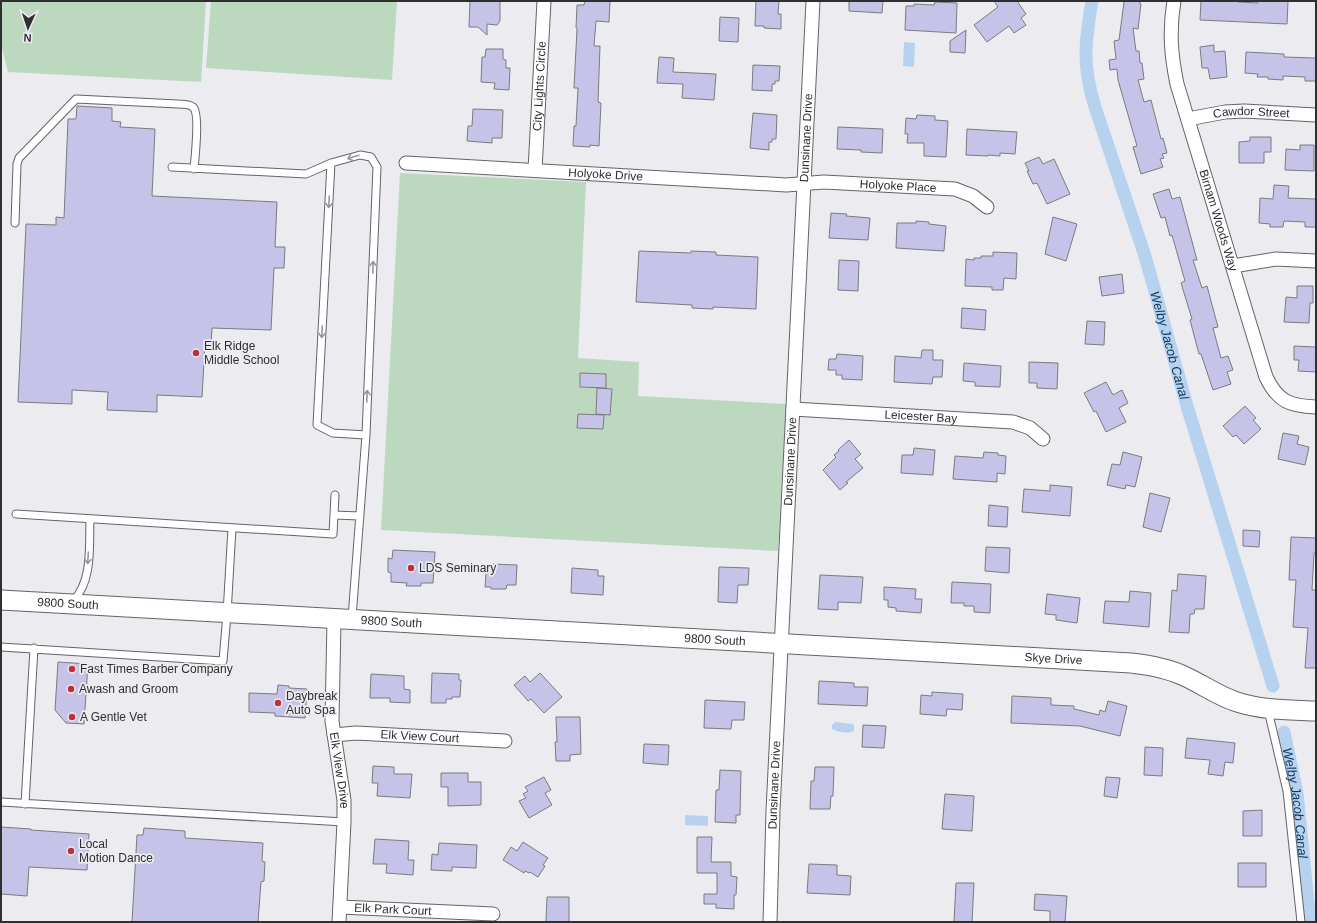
<svg xmlns="http://www.w3.org/2000/svg" width="1317" height="923" font-family="Arial,sans-serif">
	<style>
		.green { fill: #bcd9bf }
		.water { fill: #b7d2ef }
		.lines { fill: none; stroke-linecap: round; stroke-linejoin: round }
		.canal { stroke: #b7d2ef; stroke-width: 13 }
		.building { fill: #c5c3e7; stroke: #7c7b80 }
		.lane-casing { stroke: #646468; stroke-width: 9 }
		.street-casing { stroke: #646468; stroke-width: 15 }
		.secondary-casing { stroke: #646468; stroke-width: 21 }
		.lane { stroke: #fff; stroke-width: 7 }
		.street { stroke: #fff; stroke-width: 13 }
		.secondary { stroke: #fff; stroke-width: 19 }
		.oneway { stroke: #979798 }
		.poi-dot { fill: #bf3036; stroke: #ebebf0; stroke-width: 1.5 }
		.labels { text-anchor: middle; stroke-width: 3.5; stroke-linejoin: round; paint-order: stroke }
		.street-label { font-size: 12px; fill: #2f2f30; stroke: #ebebf0 }
		.poi-label { font-size: 12px; fill: #2f2f30; stroke: #ebebf0; text-anchor: start }
		.water-label { font-size: 13px; font-style: italic; fill: #0d375d; stroke: #ebebf0 }
	</style>
	<rect width="100%" height="100%" fill="#ebebf0"/>
	<!-- green -->
	<path class="green" d="M1,1H206L201,82L8,72L1,44Z
		M211,1H397L392,80L206,68Z
		M400,173L586,182L578,358L639,362L638,396L786,404L778,551L381,530Z"/>
	<!-- water -->
	<path class="water" d="M904,42L915,43L914,67L903,66Z
		M835,722L853,724L854,726V731C848,734 837,732 832,729V725Z
		M685,815L708,816V826L685,825Z"/>
	<g class="lines">
		<!-- canal -->
		<g class="canal">
			<path id="s1" d="M1092,1C1089,19 1086,36 1086,54C1086,72 1090,91 1095,107L1145,256L1187,406L1273,686"/>
			<path id="s2" d="M1284,732L1297,793L1310,922"/>
		</g>
	</g>
	<!-- building -->
	<path class="building" d="M470,1H500V21L497,25L487,24V35L478,27H469Z
		M585,1H610L609,22L596,21L594,46H600L598,102L601,103L599,146L590,145V147L573,146L574,126H576L578,88H574L577,29L576,28L577,5H584Z
		M756,1H779L778,14H781V29L764,28V26H755Z
		M849,1H883L882,13L849,11Z
		M994,1H1017L1026,14L1021,18L1026,25L1014,33L1009,26L987,42L974,25L998,7Z
		M1125,1H1140V4H1141L1138,29L1133,28L1136,51H1139L1140,63H1142L1144,79L1138,80L1144,102L1151,100L1161,139L1163,138L1167,153L1162,154L1164,158L1160,159L1163,167L1141,174L1133,147L1137,146L1118,80L1117,69L1110,70L1109,60L1116,59L1114,41L1119,40L1124,2Z
		M1201,1H1238V2L1258,3V1H1288L1287,24L1200,20Z
		M935,2L957,3L956,33L905,30L906,6H914V4L934,5Z
		M720,17L739,18L738,42L719,41Z
		M966,30L965,53L950,52V41Z
		M1214,45V52L1225,51L1227,77L1210,79L1208,68H1202L1200,47Z
		M486,49H503V59L506,60V68H510L509,90L494,89L495,83L481,82L482,57H485Z
		M1246,52L1284,54V57L1316,58V81H1305V77L1283,76V80L1268,79V77H1257L1258,74L1245,73Z
		M659,57L674,58L673,72L716,74L714,100L682,98L683,84L657,83Z
		M753,65L780,66L779,81H775V84H772V91L752,90Z
		M77,106L112,108V121L121,122L120,127L155,129L152,196L277,202L275,247H285L284,268H274L271,330L212,328L211,344H205L202,397L157,395V412L107,410L108,392L72,390V404L18,402L26,224L56,225V217L64,218L68,119H76Z
		M473,109L503,110L502,138H492V143L467,141L468,126H472Z
		M753,113L777,115L776,139H772V142H769V150L750,148Z
		M917,115L935,116V120L948,121L946,157L924,156V143H907L908,134H905L906,118L916,119Z
		M838,127L883,129L882,153L861,152V150L837,149Z
		M967,129L1017,132L1015,154L1000,153V156L988,155V156L966,155Z
		M1250,137H1271V152H1264V163H1239V142L1250,141Z
		M1300,145H1314V171L1285,170L1286,149L1300,150Z
		M1039,157L1043,164L1054,159L1070,194L1047,204L1037,183L1033,184L1027,171H1029L1025,163Z
		M1274,185L1289,186L1288,198L1316,199V227H1305V222L1284,221L1283,227H1270V224L1259,223L1260,198L1273,199Z
		M1169,189L1172,199L1180,197L1197,260H1193L1202,288L1207,286L1218,327L1213,328L1221,358L1228,356L1233,370L1227,372L1231,384L1213,390L1201,354H1199L1190,320L1192,319L1181,283L1185,281L1172,235L1170,236L1165,217L1161,218L1153,194Z
		M831,213L847,214L846,216L870,218L868,240L829,238Z
		M1053,217L1077,224L1066,261L1045,254Z
		M916,221L929,222V224L946,226L944,251L896,248L897,223H916Z
		M639,251L691,253V251L716,252V255L758,257L756,309L713,307V309L692,308V305L636,302Z
		M993,252L1017,253L1016,279L1004,278L1003,290H992V287L965,286L966,259L974,260V258H981V256H993Z
		M839,260L859,261L858,291L838,290Z
		M1122,274L1124,293L1102,296L1099,277Z
		M1297,286H1313V303H1310L1309,323L1284,322L1286,297L1297,298Z
		M962,308L986,310L985,330L961,328Z
		M1087,321L1105,322L1104,345L1085,344Z
		M1294,346L1316,347V372L1298,371L1299,360H1294Z
		M922,350H933V360H943L942,377H933L932,384L894,382L895,356L921,358Z
		M837,354L863,356L862,380L842,379V375H836V370H828L829,359H836Z
		M1029,362L1058,363L1057,389L1037,388V383H1029Z
		M964,363L1001,366L1000,387L975,386V382L963,381Z
		M580,373L606,374V388L580,387Z
		M1106,382L1113,395L1122,390L1128,403L1119,408L1126,422L1106,432L1096,411L1094,412L1084,393Z
		M597,388L612,389L610,415L596,414Z
		M1245,406L1256,418L1253,420L1261,429L1244,444L1236,435L1233,437L1223,426Z
		M578,414L604,415L603,429L577,428Z
		M1283,433L1299,436L1297,444L1309,447L1305,465L1278,459Z
		M849,440L861,454L855,459L863,468L846,482L848,483L840,490L823,470L836,457L834,455L839,451L838,450Z
		M914,448L935,450L933,475L901,473L902,455H913Z
		M984,452L998,453V455L1006,456L1005,474L997,473V482L953,479L955,456L983,458Z
		M1123,452L1142,457L1135,487L1126,485L1125,489L1107,485L1112,464L1120,465Z
		M1050,485L1072,487L1070,516L1022,512L1024,489L1050,491Z
		M1150,493L1170,498L1161,532L1143,527Z
		M989,505L1008,507L1007,527L988,526Z
		M1243,530L1260,531L1259,547L1243,546Z
		M1291,537L1316,538V553H1314L1312,590H1316V668H1305L1308,628L1293,627L1296,580H1289Z
		M986,547L1010,548L1009,573L985,571Z
		M393,550L435,552L433,583H421V586H406L407,583L391,582V573L388,572V558L392,559Z
		M493,564L517,565L516,585H507L506,589H491V587H485L486,573H492Z
		M719,567L749,568L748,585H738L737,603L718,602Z
		M572,568L598,570V576H604L603,595L571,593Z
		M1178,574L1206,576L1204,609H1195L1194,614H1190L1189,633L1169,632L1172,590L1177,591Z
		M820,575L863,577L861,603L838,602V610L818,609Z
		M952,582L991,584L990,613L974,612V606H964V603H951Z
		M884,587L916,589L915,599H922L921,613L896,611V608L888,607V600H884Z
		M1130,591L1151,593L1149,627L1103,623L1105,601L1129,602Z
		M1047,594L1080,598L1077,623L1056,620V615L1045,614Z
		M58,662L88,664L84,724L66,723L55,710Z
		M432,673L459,674V680H461L460,697H452V699H446V703H431Z
		M540,673L562,697L544,713L531,699L528,701L514,685L525,676L530,682Z
		M371,674L404,676V689L410,690V703L390,702V698H370Z
		M819,681L854,683V687H868L867,706L818,704Z
		M278,685L289,686V688L307,689L305,718L275,716V713L249,712V693L277,694Z
		M932,692L963,694L962,710L947,709L946,716L920,714L921,695L932,696Z
		M1012,696L1051,698V705L1074,706V709L1099,715L1100,710L1105,712L1108,701L1127,706L1120,736L1080,726L1011,723Z
		M705,700L745,702L744,720H732L731,729L704,728Z
		M556,717H580L581,754L570,755V761H556L555,742H557Z
		M863,725L886,726L884,748L862,747Z
		M1187,738L1235,743L1233,763L1225,762L1223,776L1208,774L1210,760L1185,758Z
		M644,744L669,745L668,765L643,763Z
		M1145,747L1163,748L1162,776L1144,775Z
		M373,766L394,767V774H412L410,798L377,796L378,783H372Z
		M815,767H834L833,796H831L830,809H810L811,781H814Z
		M720,770L741,771L740,815H736V823L715,822L716,790H719Z
		M441,773H468V782H481V805L448,806V787H441Z
		M544,777L551,790L545,793L552,805L529,818L519,801L526,798L523,794L528,791L525,787Z
		M1106,777L1120,778L1117,798L1104,796Z
		M945,794L974,796L972,831L942,829Z
		M1262,810V836H1243V811Z
		M1,827L31,829V830L89,834L87,870L29,867L27,896L1,894Z
		M144,828L185,831V838L263,843L262,861L265,862L264,881L261,882L258,922H132L137,835H143Z
		M697,837H712L711,862H731V876L737,877L736,895H734V909L716,908V904H704V894H717V873H697Z
		M375,839L409,841L408,860H414L413,875L386,873L387,864H373Z
		M523,842L548,858L543,865L545,866L538,877L530,872L529,873L525,871L524,873L503,860L511,847L517,851Z
		M439,843L477,845L476,868L452,867V871L431,870L432,854L438,855Z
		M1238,863H1266V887H1238Z
		M809,864L837,865V875L851,876L850,895L807,893Z
		M956,883H974L972,922H954Z
		M1035,894L1067,896L1065,922H1050V911L1034,910Z
		M547,897H569V922H546Z"/>
	<g class="lines">
		<defs>
			<path id="lane" d="M331,163L317,425L333,433L366,435
				M172,167L306,174L331,163L360,155L371,157L377,167L366,435L352,618
				M15,223L17,164L19,158L76,99L178,104C183,104 189,104 193,107C200,113 195,158 194,169
				M335,495L334,515L360,516
				M16,514L333,534L334,515
				M73,601C93,581 89,545 90,519
				M1,647L223,661L227,614L232,528
				M1268,710L1287,791L1301,922
				M1,802L344,822
				M25,804L34,648"/>
			<g id="street">
				<path id="s3" d="M1174,1C1169,31 1171,55 1177,84L1266,377C1278,402 1290,406 1316,407"/>
				<path id="s4" d="M1188,119L1225,112L1244,111L1316,115"/>
				<path id="s5" d="M406,163L786,185L824,182L955,189L973,196L987,207"/>
				<path id="s6" d="M535,170L544,1"/>
				<path d="M1233,266L1276,259L1316,261"/>
				<path id="s7" d="M793,409L1013,422L1030,428L1043,439"/>
				<path id="s8" d="M334,620L332,721L344,800V822L339,922"/>
				<path id="s9" d="M334,735L356,733L505,741"/>
				<path id="s10" d="M340,907L493,914"/>
				<path id="s11" d="M770,922L773,811L813,1"/>
			</g>
			<g id="secondary">
				<path id="s12" d="M1,600L1131,663C1149,665 1167,668 1184,676C1202,684 1218,696 1237,702C1261,710 1290,710 1316,711"/>
			</g>
		</defs>
		<!-- lane casing -->
		<use href="#lane" class="lane-casing"/>
		<!-- street casing -->
		<use href="#street" class="street-casing"/>
		<!-- secondary casing -->
		<use href="#secondary" class="secondary-casing"/>
		<!-- lane -->
		<use href="#lane" class="lane"/>
		<!-- street -->
		<use href="#street" class="street"/>
		<!-- secondary -->
		<use href="#secondary" class="secondary"/>
	</g>
	<!-- one-way arrows -->
	<defs><path id="oneway-shaft" d="M-6 0H5M1.5-3L5.5 0L1.5 3" fill="none" stroke-width="1.6" stroke-linecap="round" stroke-linejoin="round"/></defs>
	<g class="oneway">
		<use href="#oneway-shaft" transform="translate(353 157) rotate(163)"/>
		<use href="#oneway-shaft" transform="translate(329 202) rotate(93)"/>
		<use href="#oneway-shaft" transform="translate(373 267) rotate(-88)"/>
		<use href="#oneway-shaft" transform="translate(322 332) rotate(93)"/>
		<use href="#oneway-shaft" transform="translate(367 396) rotate(-88)"/>
		<use href="#oneway-shaft" transform="translate(88 558) rotate(93)"/>
	</g>
	<!-- markers -->
	<g class="poi-dot">
		<circle cx="196" cy="353" r="4"/>
		<circle cx="411" cy="568" r="4"/>
		<circle cx="72" cy="669" r="4"/>
		<circle cx="71" cy="689" r="4"/>
		<circle cx="278" cy="703" r="4"/>
		<circle cx="72" cy="717" r="4"/>
		<circle cx="71" cy="851" r="4"/>
	</g>
	<g class="labels">
		<!-- street labels -->
		<g class="street-label">
			<text dy="4" stroke="none"><textPath href="#s6" startOffset="84">City Lights Circle</textPath></text>
			<text dy="4" stroke="none"><textPath href="#s4" startOffset="64">Cawdor Street</textPath></text>
			<text dy="4" stroke="none"><textPath href="#s11" startOffset="785">Dunsinane Drive</textPath></text>
			<text dy="4" stroke="none"><textPath href="#s5" startOffset="200">Holyoke Drive</textPath></text>
			<text dy="4" stroke="none"><textPath href="#s5" startOffset="493">Holyoke Place</textPath></text>
			<text dy="4" stroke="none"><textPath href="#s3" startOffset="226">Birnam Woods Way</textPath></text>
			<text dy="4" stroke="none"><textPath href="#s7" startOffset="128">Leicester Bay</textPath></text>
			<text dy="4" stroke="none"><textPath href="#s11" startOffset="461">Dunsinane Drive</textPath></text>
			<text dy="4" stroke="none"><textPath href="#s12" startOffset="67">9800 South</textPath></text>
			<text dy="4" stroke="none"><textPath href="#s12" startOffset="391">9800 South</textPath></text>
			<text dy="4" stroke="none"><textPath href="#s12" startOffset="715">9800 South</textPath></text>
			<text dy="4" stroke="none"><textPath href="#s12" startOffset="1054">Skye Drive</textPath></text>
			<text dy="4" stroke="none"><textPath href="#s9" startOffset="86">Elk View Court</textPath></text>
			<text dy="4" stroke="none"><textPath href="#s8" startOffset="151">Elk View Drive</textPath></text>
			<text dy="4" stroke="none"><textPath href="#s11" startOffset="137">Dunsinane Drive</textPath></text>
			<text dy="4" stroke="none"><textPath href="#s10" startOffset="53">Elk Park Court</textPath></text>
		</g>
		<!-- poi labels -->
		<g class="poi-label">
			<text x="204" y="350">Elk Ridge<tspan x="204" dy="14">Middle School</tspan></text>
			<text x="419" y="572">LDS Seminary</text>
			<text x="80" y="673">Fast Times Barber Company</text>
			<text x="79" y="693">Awash and Groom</text>
			<text x="286" y="700">Daybreak<tspan x="286" dy="14">Auto Spa</tspan></text>
			<text x="80" y="721">A Gentle Vet</text>
			<text x="79" y="848">Local<tspan x="79" dy="14">Motion Dance</tspan></text>
		</g>
		<!-- water labels -->
		<g class="water-label">
			<text dy="5" stroke="none"><textPath href="#s1" startOffset="357">Welby Jacob Canal</textPath></text>
			<text dy="5" stroke="none"><textPath href="#s2" startOffset="72">Welby Jacob Canal</textPath></text>
		</g>
	</g>
	<!-- border -->
	<rect width="1317" height="923" fill="none" stroke="#2f2f30" stroke-width="4"/>
	<!-- north arrow -->
	<g transform="translate(28 28) rotate(183)" stroke="#ebebf0" stroke-width="3" paint-order="stroke">
	<path d="M0-3L7 15L0 10L-7 15Z" fill="#2f2f30"/>
	<text y="-6" font-size="11" font-weight="bold" text-anchor="middle" fill="#2f2f30">N</text>
	</g>
</svg>
